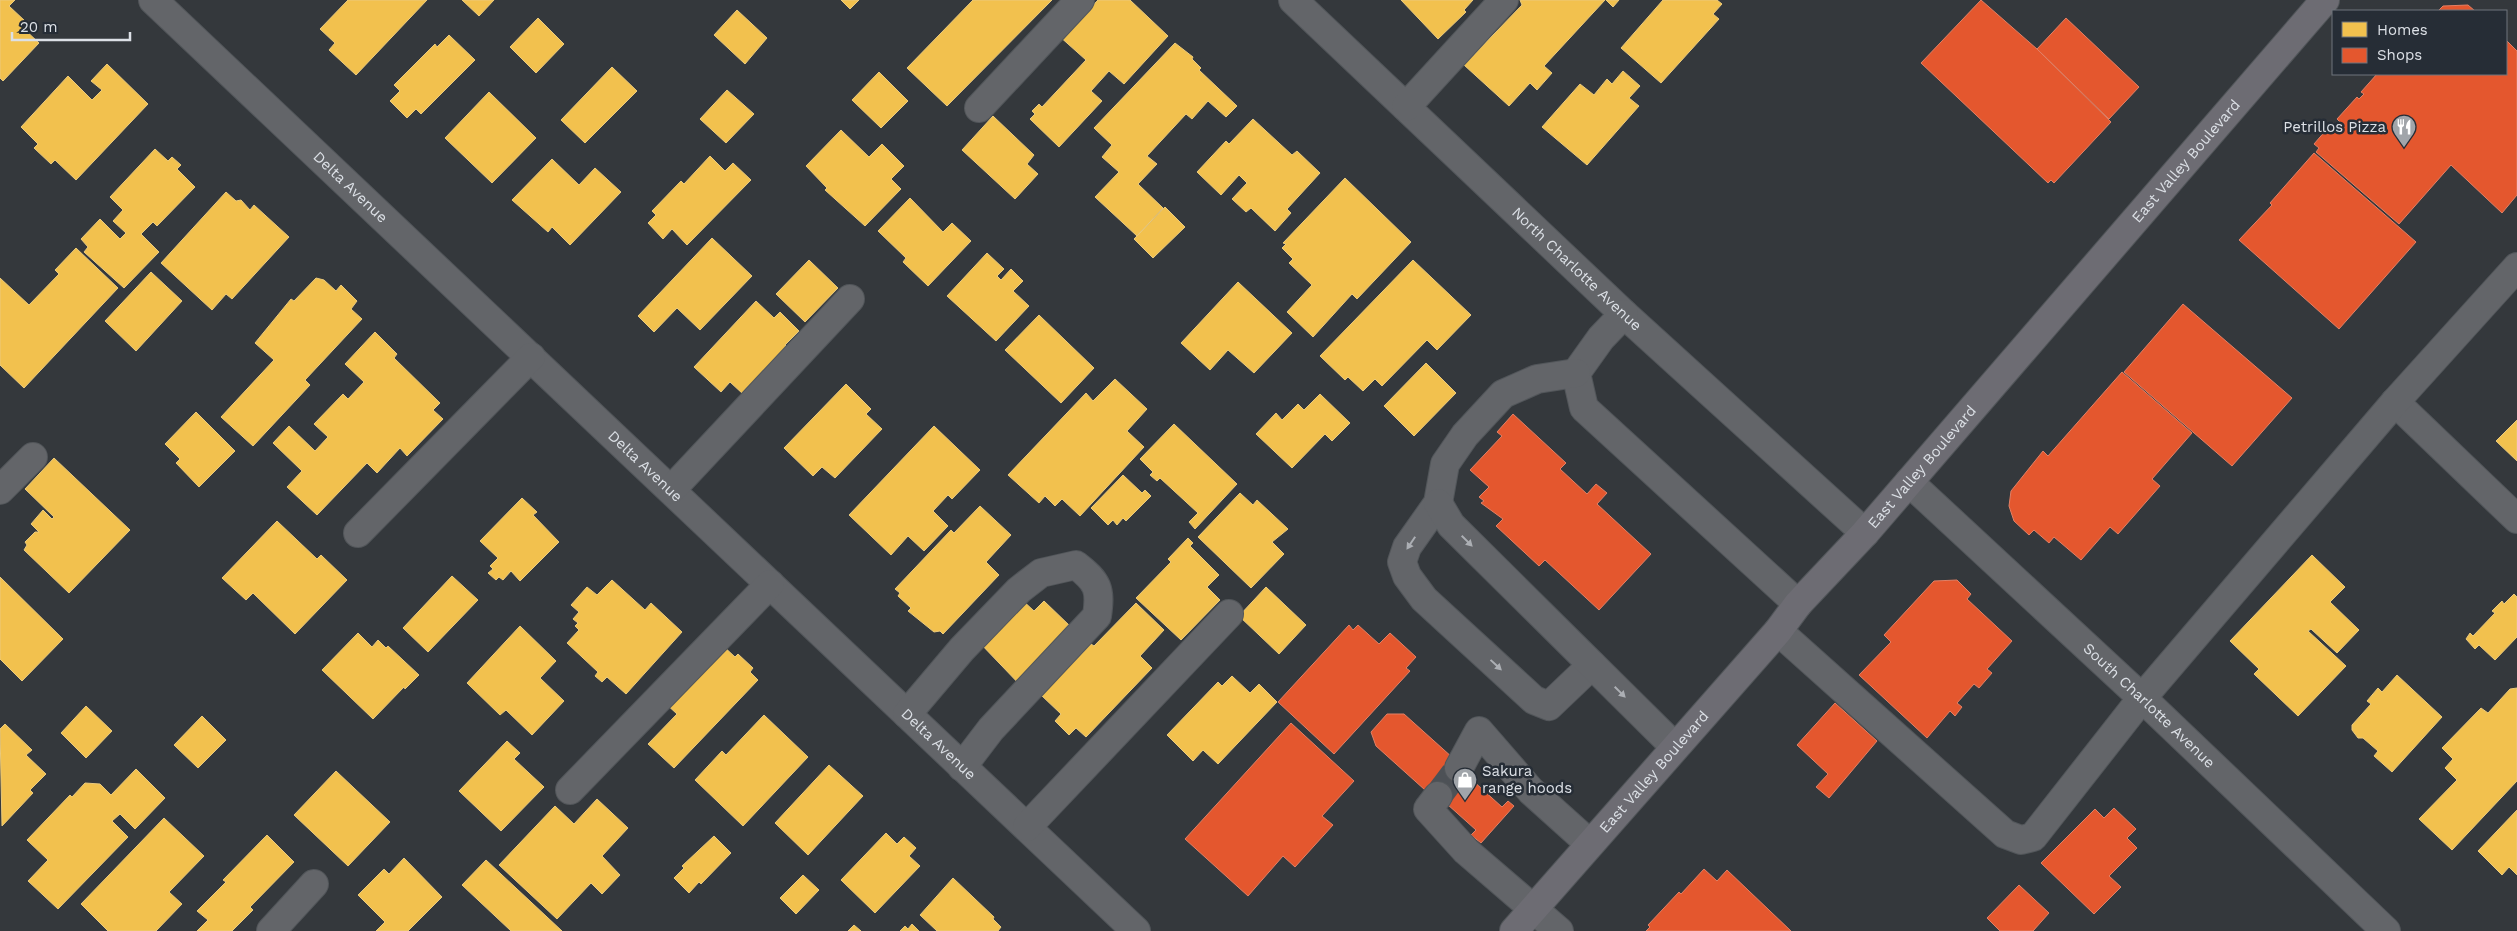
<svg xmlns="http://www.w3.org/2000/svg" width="2517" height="931" font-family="'Work Sans',sans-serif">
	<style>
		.homes { fill: #f2c14e; stroke: #ebca7c }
		.shops { fill: #e4572e; stroke: #e28065 }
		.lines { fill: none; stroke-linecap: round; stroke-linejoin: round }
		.minor-tunnel { stroke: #4d5156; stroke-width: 28; stroke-dasharray: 28 14; stroke-linecap: butt }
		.minor-casing { stroke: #52565a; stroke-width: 30 }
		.major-casing { stroke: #52565a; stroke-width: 30 }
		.minor { stroke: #636569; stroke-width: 28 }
		.major { stroke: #6d6c73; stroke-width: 28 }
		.oneway { fill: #acafb4 }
		.labels { text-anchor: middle; stroke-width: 5; stroke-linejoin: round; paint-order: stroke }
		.poi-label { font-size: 15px; fill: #dce0e6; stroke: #262d36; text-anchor: end }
		.street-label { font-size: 15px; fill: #dce0e6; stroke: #262d36 }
	</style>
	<rect width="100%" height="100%" fill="#34383c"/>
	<!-- homes -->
	<path class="homes" d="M0,0H15L9,6L25,21L21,26L39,43L3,81L0,78Z
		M348,0H427L356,75L329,50L335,43L320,29Z
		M462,0H494L479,16Z
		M841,0H859L850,9Z
		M973,0H1052L947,106L907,68Z
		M1098,0H1130L1168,36L1124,84L1109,71L1091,91L1102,101L1059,147L1030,119L1035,114L1032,111L1039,104L1042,107L1086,60L1058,35L1080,19Z
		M1401,0H1473L1464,10L1466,12L1438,39Z
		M1520,0H1605L1544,66L1552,73L1537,90L1530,83L1509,106L1464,65L1522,5Z
		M1606,0H1619L1613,7Z
		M1663,0H1717L1722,4L1713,14L1719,19L1661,83L1621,48Z
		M737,10L767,38L745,64L714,35Z
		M538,18L564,44L536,73L510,47Z
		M449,35L475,60L421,114L416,109L407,118L390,101L400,91L394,85L435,44L437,47Z
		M1175,43L1193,57L1192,59L1201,68L1199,70L1237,106L1226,117L1208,101L1192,119L1186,114L1147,156L1157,164L1138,184L1163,208L1137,236L1095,197L1119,172L1102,157L1112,145L1094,128Z
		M107,64L148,104L76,180L55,160L51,164L34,148L38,144L21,127L68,76L92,100L102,90L91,81Z
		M612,67L637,91L585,143L561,120Z
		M1623,71L1640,86L1629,98L1639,106L1587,165L1542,127L1580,84L1594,95L1607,79L1612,84Z
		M879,72L908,101L881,128L852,100Z
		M727,90L754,114L726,143L700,119Z
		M489,92L536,138L492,183L445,138Z
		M993,116L1034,155L1027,164L1038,174L1015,199L962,150Z
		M1253,119L1292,155L1297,151L1320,173L1287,209L1291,213L1275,231L1251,208L1246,212L1232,199L1247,183L1239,175L1221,195L1197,172L1226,141L1229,144Z
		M841,130L869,157L882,144L904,166L891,179L901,189L865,226L825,190L827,188L806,166Z
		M155,149L168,161L172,157L181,165L177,169L195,187L157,226L153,222L141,234L159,252L124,288L84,252L88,247L81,239L100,219L120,239L126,233L113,221L123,210L110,197Z
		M710,156L725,171L733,163L751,180L687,245L672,229L663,239L648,223L656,215L652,211L681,181L684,184Z
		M552,159L579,185L595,168L621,192L570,245L552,227L548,232L512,200Z
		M1345,178L1411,242L1357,299L1352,294L1313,337L1287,312L1312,285L1289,263L1293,259L1282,248L1286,244L1283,243Z
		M226,192L236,201L241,200L250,210L254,205L289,237L232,299L226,294L212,310L161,263Z
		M910,198L943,232L952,223L971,241L928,286L903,262L906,258L878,231Z
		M1165,207L1185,227L1153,258L1134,239Z
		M712,238L752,276L700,330L677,308L654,332L638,316Z
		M76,248L118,288L24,388L0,365V278L29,305L59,274L55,270Z
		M987,253L1004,269L997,276L1001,280L1011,269L1023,281L1013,291L1029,306L996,341L947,296Z
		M809,260L838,288L805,322L776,294Z
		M1413,260L1471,315L1437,350L1427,340L1382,386L1375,379L1363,391L1348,377L1345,380L1320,356Z
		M151,272L182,301L136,351L105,321Z
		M316,278L324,280L336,291L341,285L357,301L351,309L362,319L305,380L310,385L253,446L221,417L274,360L255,343L291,299L294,301Z
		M1238,282L1292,333L1254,373L1228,350L1210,370L1181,343Z
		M756,301L774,318L780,312L799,331L785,345L787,347L743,394L730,382L721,392L694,367Z
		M1039,315L1094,368L1061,403L1005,350Z
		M375,332L397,354L394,358L440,403L433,410L443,419L407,456L400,448L377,473L367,463L317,515L287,487L302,471L273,443L289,426L315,451L328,437L314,424L343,394L348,399L364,382L345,364Z
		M1426,363L1456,393L1414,436L1384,406Z
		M1115,379L1147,409L1127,431L1144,447L1080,516L1062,499L1055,506L1045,496L1039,503L1008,475L1086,393L1093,401Z
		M846,384L871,409L866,414L882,429L835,478L822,467L813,476L784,448Z
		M1320,394L1350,423L1332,441L1325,434L1292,468L1256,434L1276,413L1282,420L1298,404L1304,410Z
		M196,412L235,451L199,487L176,463L180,459L165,444Z
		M2517,420V461L2496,441Z
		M1174,424L1237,484L1195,529L1189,522L1198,513L1160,478L1157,481L1150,475L1153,472L1140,459Z
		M934,426L980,470L952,499L948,495L933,511L948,526L924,551L908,536L891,555L849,515Z
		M54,458L130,530L69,593L24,550L27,545L25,542L35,532H39L31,524L43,510L52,519L54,517L25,489Z
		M1123,475L1142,493L1145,490L1151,496L1126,521L1123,518L1117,525L1113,520L1108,525L1091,508Z
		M1240,493L1253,505L1257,500L1288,529L1272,542L1284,554L1251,588L1198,537Z
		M522,498L537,512L533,515L559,542L520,581L511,571L503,580L499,577L496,580L488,573L493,569L490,566L498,558L480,541Z
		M980,506L1011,535L986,562L999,575L943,634L940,631L934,632L908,611L911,608L898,596L900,593L895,589L951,530L954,533Z
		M277,521L317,559L321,555L347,580L295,634L253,593L246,600L222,578Z
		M1188,538L1193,543L1190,546L1219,575L1207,587L1220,600L1181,640L1136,598L1171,562L1168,559Z
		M2312,555L2345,587L2330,602L2359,630L2337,653L2311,629L2308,631L2346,666L2298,716L2254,674L2259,669L2230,641Z
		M452,576L478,600L428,652L403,628Z
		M0,577L63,639L22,681L0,659Z
		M612,580L645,610L651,603L682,632L626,694L607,677L602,682L595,676L598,672L567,643L579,630L575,626L578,623L573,619L579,612L571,605L587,587L597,595Z
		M1266,587L1306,625L1279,654L1239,616Z
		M2514,594L2517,597V637L2495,660L2479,645L2475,649L2466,639L2470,633L2473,636L2495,613L2492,611L2502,601L2504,604Z
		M1020,598L1034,611L1044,601L1070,626L1023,688L978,641Z
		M1136,603L1164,630L1140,656L1152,668L1086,737L1076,728L1069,735L1055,721L1061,714L1041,695L1091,644L1094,646Z
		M520,626L556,661L540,678L564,701L532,735L506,710L500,715L467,683Z
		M358,633L372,647L378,640L386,648L388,646L419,675L405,689L404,687L373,719L322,670Z
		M721,644L735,657L738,654L753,668L750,672L758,680L674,768L648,744L677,714L664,702Z
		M2397,675L2442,717L2392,772L2374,756L2378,751L2363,738H2358L2352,730V725L2371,704L2367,701L2378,688L2382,692Z
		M1232,676L1250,693L1259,684L1277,702L1218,764L1203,750L1193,761L1167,735L1218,682L1222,686Z
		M2517,688V781L2452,850L2419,819L2457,780L2445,768L2453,759L2442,748L2481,708L2488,713L2510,689Z
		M86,706L112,731L86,758L61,733Z
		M764,715L808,757L743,826L695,780L722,751L726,755Z
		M202,716L226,740L198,768L174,745Z
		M5,724L32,750L26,755L46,774L30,790L33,793L2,826L0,729Z
		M507,741L520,753L514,759L544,787L501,831L459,791Z
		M829,765L863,796L808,855L775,823Z
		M136,769L165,798L135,829L120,814L112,821L128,837L58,909L28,881L48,860L27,840L70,795L72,797L85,783L100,784L111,795Z
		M336,771L390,822L348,866L294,815Z
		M597,799L628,828L602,856L620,875L602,894L591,883L557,919L499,865L555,806L574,824Z
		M2517,810V875L2509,867L2502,875L2478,851Z
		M164,818L204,856L169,892L182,904L156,931H108L81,904Z
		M886,833L897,844L904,837L916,848L909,856L920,866L875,913L841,880Z
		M267,835L294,862L250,907L253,910L232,931H197L208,920L197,911L226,882L223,880Z
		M714,836L731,853L701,884L699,882L689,893L674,878L684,868L682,866Z
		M404,858L442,897L408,931H376L385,922L358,895L384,869L389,874Z
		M486,860L562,931H511L462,885Z
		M803,875L819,890L796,914L780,898Z
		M953,878L994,917L993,919L1001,927L998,931H937L920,915Z
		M912,924L919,931H900L905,926L908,929Z
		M854,925L861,931H848Z"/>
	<!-- shops -->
	<path class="shops" d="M1981,0L2037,49L2111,122L2054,183L2051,180L2048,183L1921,63Z
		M2468,5L2475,11H2438L2443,6Z
		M2066,18L2139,87L2109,119L2037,49Z
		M2506,40L2517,51V195L2502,213L2451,165L2399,224L2316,152L2319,148L2314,144L2333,122L2337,126L2340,122L2337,119L2357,97L2359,99L2364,94L2361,92L2377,74H2506Z
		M2314,153L2416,242L2339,329L2239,240L2272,205L2270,203Z
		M2183,304L2292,398L2232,466L2124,372Z
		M2122,372L2192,433L2152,479L2160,486L2118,534L2110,527L2081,560L2054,537L2049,543L2034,530L2029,535L2014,521L2009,506L2011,491L2043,451L2048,456Z
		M1513,414L1566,463L1560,469L1587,494L1596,484L1607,493L1597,504L1651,554L1599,610L1545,560L1539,566L1496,526L1503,519L1481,503L1484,501L1479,497L1489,487L1470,470L1502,436L1497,432Z
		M1957,580L1971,594L1967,599L2012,641L1987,669L1992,673L1979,688L1974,684L1957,703L1962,707L1955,716L1950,711L1927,738L1859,675L1891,642L1884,635L1934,581Z
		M1349,625L1353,630L1358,625L1379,644L1390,633L1416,657L1406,668L1410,671L1334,754L1278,702Z
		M1835,703L1877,741L1829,798L1816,787L1828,774L1797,745Z
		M1387,714H1404L1453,758L1451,761L1502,807L1508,801L1514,806L1481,843L1471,835L1476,830L1428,787L1425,790L1376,746L1371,732Z
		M1291,723L1354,781L1322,816L1333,825L1295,867L1283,856L1248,896L1185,839Z
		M2114,808L2136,829L2127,838L2137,848L2109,876L2121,887L2094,914L2041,863L2095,809L2104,818Z
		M1704,869L1717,881L1727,870L1791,931H1646L1650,927L1648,925L1679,892L1681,894Z
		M2019,885L2049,913L2033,931H2000L1987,918Z"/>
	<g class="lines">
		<!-- minor-tunnel -->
		<path class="minor-tunnel" d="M1438,796L1459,768"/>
		<defs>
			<g id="minor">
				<path id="s1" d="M153,0L1136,931"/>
				<path id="s2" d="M1293,0L1624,314L1865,533"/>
				<path d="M1406,107L1504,0"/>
				<path d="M979,108L1080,0"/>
				<path d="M1624,314L1601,338L1576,373L1584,408L1798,604"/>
				<path d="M1576,373L1537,379L1503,394L1465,435L1445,464L1438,503L1407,547L1402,562L1407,576L1424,599L1534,700L1549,706L1592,665"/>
				<path d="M2395,402L2517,519"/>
				<path id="s3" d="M1909,482L2142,698L2386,931"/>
				<path d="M0,490L33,457"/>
				<path d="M671,490L850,299"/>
				<path d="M1438,503L1451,525L1675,747"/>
				<path d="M358,533L531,357"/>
				<path d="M1778,631L2005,834L2021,840L2033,837L2142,698L2395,402L2517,267"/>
				<path d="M907,714L962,649L1019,590L1041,573L1076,565C1098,582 1101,589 1097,616L991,729L962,767"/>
				<path d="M1459,768L1479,731L1531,791L1590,844"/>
				<path d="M570,790L770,584"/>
				<path d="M1438,796L1428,809L1466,851L1559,931"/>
				<path d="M1027,827L1229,614"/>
				<path d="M271,931L314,884"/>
			</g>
			<g id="major">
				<path id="s4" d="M1514,931L1778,631L1798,604L1865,533L2325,0"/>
			</g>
		</defs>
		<!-- minor casing -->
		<use href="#minor" class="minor-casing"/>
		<!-- major casing -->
		<use href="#major" class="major-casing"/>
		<!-- minor -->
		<use href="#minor" class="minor"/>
		<!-- major -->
		<use href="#major" class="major"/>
	</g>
	<!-- one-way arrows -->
	<defs><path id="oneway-solid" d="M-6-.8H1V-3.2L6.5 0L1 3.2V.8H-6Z" transform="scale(1.25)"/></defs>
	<g class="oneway">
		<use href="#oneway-solid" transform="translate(1467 541) rotate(45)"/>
		<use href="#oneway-solid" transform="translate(1411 543) rotate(124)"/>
		<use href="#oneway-solid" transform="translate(1496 665) rotate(43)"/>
		<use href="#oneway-solid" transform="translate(1620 692) rotate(45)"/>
	</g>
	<!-- icons -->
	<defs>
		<symbol id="restaurant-pin" viewBox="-11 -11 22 30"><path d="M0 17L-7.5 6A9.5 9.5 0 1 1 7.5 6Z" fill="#a1a5aa" stroke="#262d36"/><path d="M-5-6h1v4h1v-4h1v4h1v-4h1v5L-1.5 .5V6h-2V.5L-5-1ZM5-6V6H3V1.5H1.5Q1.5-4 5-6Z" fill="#fff"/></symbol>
		<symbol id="shop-pin" viewBox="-11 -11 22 30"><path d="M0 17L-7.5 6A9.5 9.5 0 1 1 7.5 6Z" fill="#a1a5aa" stroke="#262d36"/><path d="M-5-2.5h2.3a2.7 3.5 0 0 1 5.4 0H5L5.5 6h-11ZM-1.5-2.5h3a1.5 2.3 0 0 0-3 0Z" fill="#fff"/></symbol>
	</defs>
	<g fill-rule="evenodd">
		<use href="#restaurant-pin" x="2390" y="113" width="28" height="38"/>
		<use href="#shop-pin" x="1451" y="766" width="28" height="38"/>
	</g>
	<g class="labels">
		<!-- poi labels -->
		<g class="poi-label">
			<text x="2386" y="132">Petrillos Pizza</text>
			<text x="1482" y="776" text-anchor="start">Sakura<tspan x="1482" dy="17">range hoods</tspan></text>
		</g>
		<!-- street labels -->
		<g class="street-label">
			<text dy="5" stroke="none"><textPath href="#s4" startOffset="1022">East Valley Boulevard</textPath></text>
			<text dy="5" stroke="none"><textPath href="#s1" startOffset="272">Delta Avenue</textPath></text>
			<text dy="5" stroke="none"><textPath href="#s2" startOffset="391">North Charlotte Avenue</textPath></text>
			<text dy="5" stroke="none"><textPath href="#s1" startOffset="678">Delta Avenue</textPath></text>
			<text dy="5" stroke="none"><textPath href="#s4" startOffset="618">East Valley Boulevard</textPath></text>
			<text dy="5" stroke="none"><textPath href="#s3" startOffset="328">South Charlotte Avenue</textPath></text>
			<text dy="5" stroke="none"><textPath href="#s1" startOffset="1082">Delta Avenue</textPath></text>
			<text dy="5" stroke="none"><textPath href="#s4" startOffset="212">East Valley Boulevard</textPath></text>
		</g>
	</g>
	<!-- legend -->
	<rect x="2332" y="10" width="175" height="65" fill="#262d36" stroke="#6f757c"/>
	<rect x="2342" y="22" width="25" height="15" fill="#f2c14e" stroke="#6f757c"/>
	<text x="2377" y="35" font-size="15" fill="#dce0e6">Homes</text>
	<rect x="2342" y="48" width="25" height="15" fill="#e4572e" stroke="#6f757c"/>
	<text x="2377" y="60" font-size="15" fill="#dce0e6">Shops</text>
	<!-- scale -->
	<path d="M12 32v8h118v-8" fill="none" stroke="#dce0e6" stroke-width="2.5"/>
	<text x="20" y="32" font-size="15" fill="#dce0e6" stroke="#262d36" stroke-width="4" paint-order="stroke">20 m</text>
</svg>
